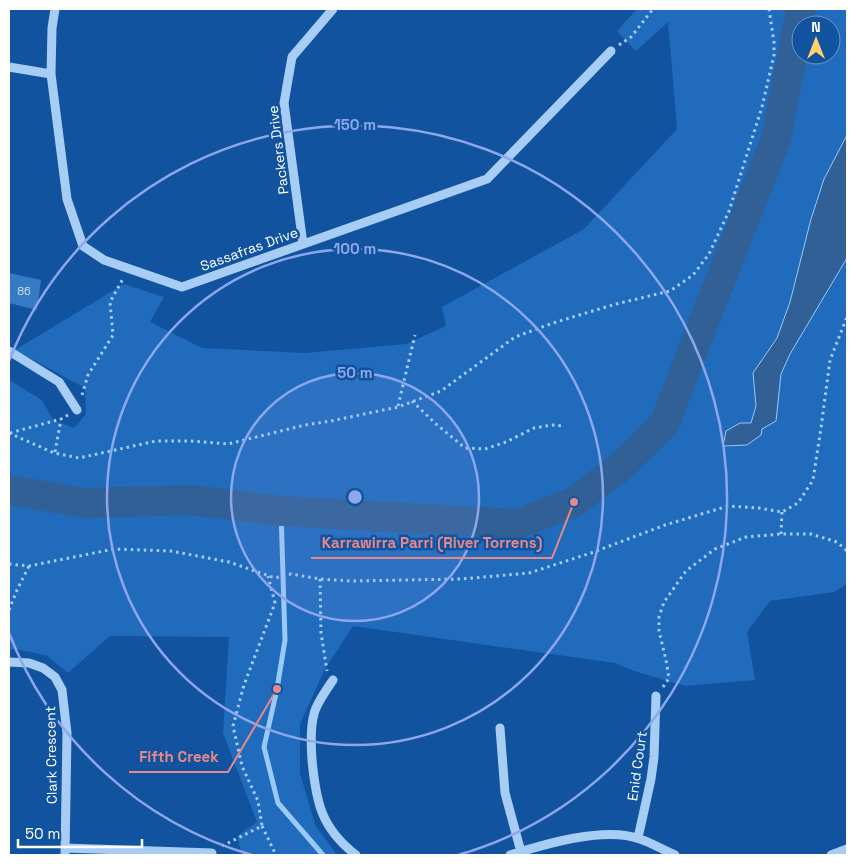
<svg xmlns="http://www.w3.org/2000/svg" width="856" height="864" font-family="'Space Grotesk',sans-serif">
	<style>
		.green { fill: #206bbc; fill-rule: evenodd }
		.water { fill: #306096; stroke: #9ac9f8 }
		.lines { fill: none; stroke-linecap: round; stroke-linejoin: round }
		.stream { stroke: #9ac9f8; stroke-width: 5 }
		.river { stroke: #306096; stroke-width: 30 }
		.building { fill: #357ac4 }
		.path { stroke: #a8cdf5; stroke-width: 3; stroke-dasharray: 2.5 4; stroke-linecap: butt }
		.minor { stroke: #a8cdf5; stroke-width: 9 }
		.ring { fill: none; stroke: #8ea6ec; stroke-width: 2.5 }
		.labels { text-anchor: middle; stroke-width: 5; stroke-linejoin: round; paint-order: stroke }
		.number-label { font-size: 11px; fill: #ccdef0 }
		.street-label { font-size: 14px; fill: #fff; stroke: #11539e }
		.centre { fill: #8ea6ec; stroke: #11539e; stroke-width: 2.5 }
		.ring-label { font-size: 15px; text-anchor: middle; font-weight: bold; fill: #8ea6ec; stroke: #11539e; stroke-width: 5; stroke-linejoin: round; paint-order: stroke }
		.leader { fill: none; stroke: #e88989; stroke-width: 2 }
		.callout-dot { fill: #e88989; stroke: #11539e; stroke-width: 2 }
		.callout-label { font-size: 15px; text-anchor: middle; font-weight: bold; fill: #e88989; stroke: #11539e; stroke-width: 5; stroke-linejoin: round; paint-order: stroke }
	</style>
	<rect width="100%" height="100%" fill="#11539e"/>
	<!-- green -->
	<path class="green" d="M637,9H847V584L834,592L770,601L747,632L755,680L685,686L634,671L615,663L353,626L325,669L300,724V773L315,825L337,855H242L237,836L257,822L223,733L229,637L110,636L68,673L46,655L14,649L9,650V380L42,400L53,420L74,428L86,414L85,388L15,350L124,284L164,297L150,322L202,348L305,353L406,344L446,326L442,307L584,229L677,129L668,22L636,51L617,31ZM801,25H831V55H801Z"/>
	<!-- water -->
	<path class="water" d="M847,135V258L790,354L781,374L776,421L762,429L761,435L747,445L723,446L726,431L740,423H751L756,406L753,373L777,338L790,302L811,219L824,179Z"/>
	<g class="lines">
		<!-- stream -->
		<path class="stream" d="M281,511L285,640L277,689L264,747L278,803L323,855"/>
		<!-- river -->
		<path class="river" d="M9,490L85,503L191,500L281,511L517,524L574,502L620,467L665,423L688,362L776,139L801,9"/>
	</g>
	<!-- building -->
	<path class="building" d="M9,273L41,280L37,310L9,303Z"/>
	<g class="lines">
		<!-- path -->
		<path class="path" d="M619,45L631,37L653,9
			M82,395L88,375L113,335L110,302L124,277
			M412,401L436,424L465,448L485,449L506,442L534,428L552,425L564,426
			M398,406L415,335
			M9,433L54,453L79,458L156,441H191L228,444L305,425L331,421L398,407L441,391L515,337L553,323L616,304L670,291L693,275L709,254L729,211L762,107L774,55V42L769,9
			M10,433L61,419L68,415
			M55,452L61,419
			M781,534L782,512
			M9,564L29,566L114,549L171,551L229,562L275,578L291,574L320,579L351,581L462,579L529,573L591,553L665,525L728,506L759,508L782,512L798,503L813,480L821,428L830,360L847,317
			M320,579L321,633L327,671
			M9,610L17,590L29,566
			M663,687L669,678L666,660L659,631V617L664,602L686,571L715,549L746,537L781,534H811L837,542L847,551
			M262,826L276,855
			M222,846L262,826L258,801L242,766L233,726L244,685L275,603L268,576"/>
		<!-- minor -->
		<path class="minor" d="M55,9L52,28L51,74L67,199L83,246L104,260L182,287L487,179L611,51
			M9,67L51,74
			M303,244L284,103L292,57L333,9
			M9,351L59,382L77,410
			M9,662L29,663L43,668L55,677L62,690L67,733L65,855
			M333,680C327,689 316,704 314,714C310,728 311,746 312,760C316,802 321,828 356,855
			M500,728L505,793L521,852
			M638,838L651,779L654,757L656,696
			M65,848L212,853
			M510,855C545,844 605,826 640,839C652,843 663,850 675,855
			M831,855L847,849"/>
	</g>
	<!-- distance rings -->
	<circle cx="355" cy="497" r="124" fill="#8ea6ec" fill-opacity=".12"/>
	<g class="ring">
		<circle cx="355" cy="497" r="124"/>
		<circle cx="355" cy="497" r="248"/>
		<path d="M252 855A372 372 0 0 1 9 633M9 361A372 372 0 1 1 458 855"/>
	</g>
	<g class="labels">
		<!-- number labels -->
		<g class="number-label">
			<text x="24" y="295">86</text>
		</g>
		<!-- street labels -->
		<g class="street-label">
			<text transform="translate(278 150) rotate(-97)" y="5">Packers Drive</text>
			<text transform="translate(249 249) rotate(-20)" y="5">Sassafras Drive</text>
			<text transform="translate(51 755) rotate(-91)" y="5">Clark Crescent</text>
			<text transform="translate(637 766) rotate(-82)" y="5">Enid Court</text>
		</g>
	</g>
	<circle cx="355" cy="497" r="8" class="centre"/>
	<g class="ring-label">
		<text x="355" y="130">150 m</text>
		<text x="355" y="254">100 m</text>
		<text x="355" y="378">50 m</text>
	</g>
	<!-- callouts -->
	<path class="leader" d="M574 502L552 558H311M277 689L228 772H129"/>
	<g class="callout-dot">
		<circle cx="574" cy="502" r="5"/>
		<circle cx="277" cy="689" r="5"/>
	</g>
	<g class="callout-label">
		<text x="432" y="548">Karrawirra Parri (River Torrens)</text>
		<text x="179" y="762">Fifth Creek</text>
	</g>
	<!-- border -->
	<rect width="856" height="864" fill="none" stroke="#ffffff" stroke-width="20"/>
	<!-- north arrow -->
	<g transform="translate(816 40)"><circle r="24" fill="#11539e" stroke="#7098c5"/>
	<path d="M0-4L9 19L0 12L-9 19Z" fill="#ffd06c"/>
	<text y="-8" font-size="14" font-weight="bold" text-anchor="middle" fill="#ffffff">N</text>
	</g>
	<!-- scale -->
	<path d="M18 839v8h124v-8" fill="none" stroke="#ffffff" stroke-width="2.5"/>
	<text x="25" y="839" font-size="15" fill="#ffffff" stroke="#11539e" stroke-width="4" paint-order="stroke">50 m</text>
</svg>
